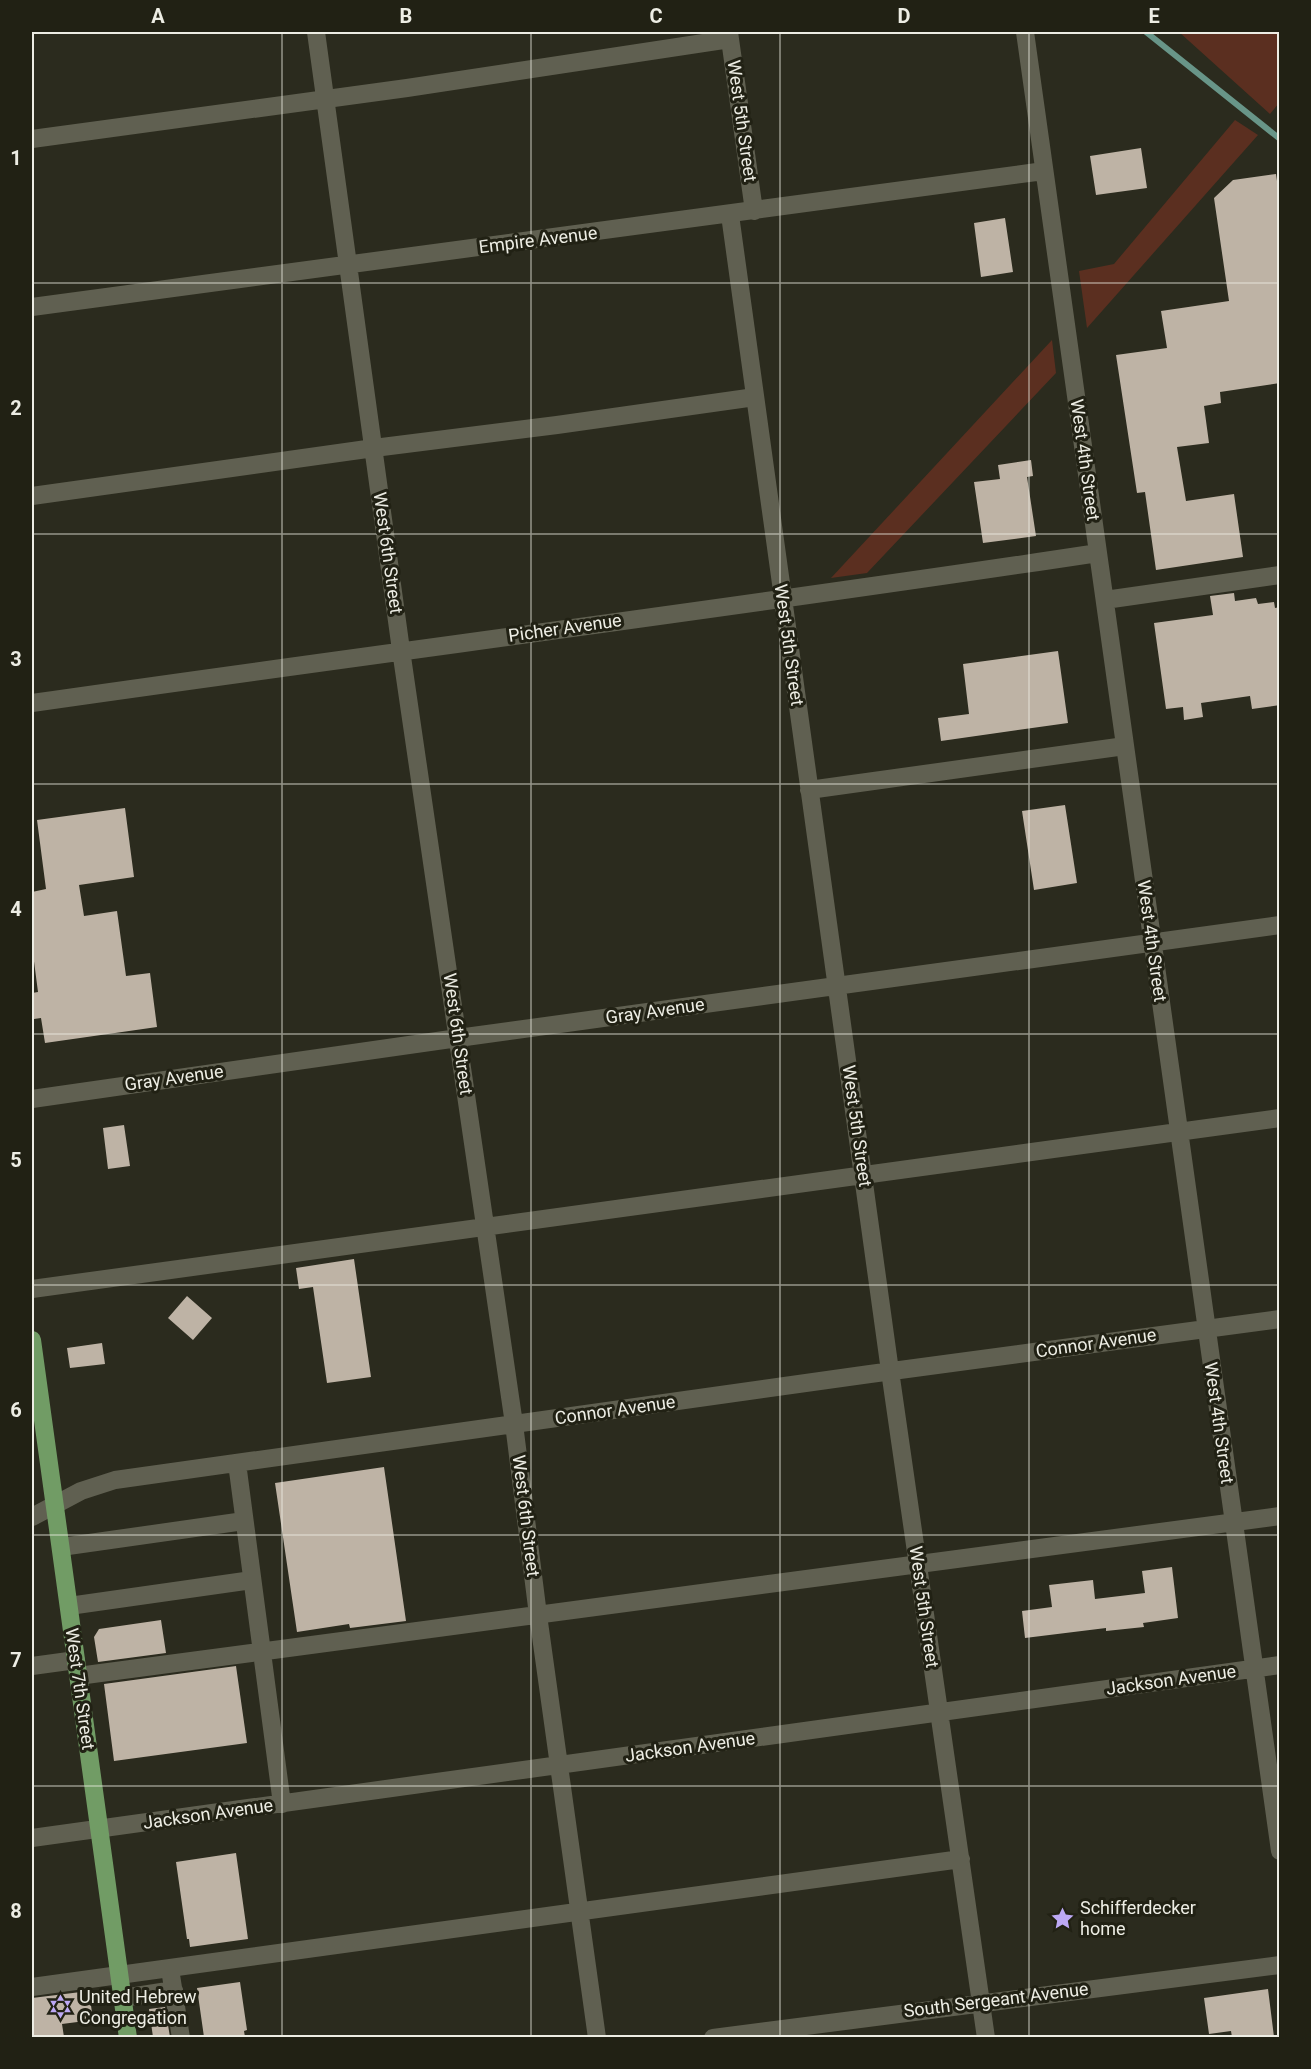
<svg xmlns="http://www.w3.org/2000/svg" width="1311" height="2069" font-family="Roboto,sans-serif">
	<style>
		.green { fill: #5b2f20 }
		.lines { fill: none; stroke-linecap: round; stroke-linejoin: round }
		.stream { stroke: #689588; stroke-width: 6 }
		.building { fill: #beb3a5 }
		.minor { stroke: #606051; stroke-width: 18 }
		.major { stroke: #719c65; stroke-width: 18 }
		.grid { fill: none; stroke: #edede4; stroke-width: 1.5; stroke-opacity: 0.55 }
		.labels { text-anchor: middle; stroke-width: 6; stroke-linejoin: round; paint-order: stroke }
		.street-label { font-size: 18px; fill: #edede4; stroke: #212114 }
		.poi-label { font-size: 18px; fill: #edede4; stroke: #212114; text-anchor: start }
		.neatline { fill: none; stroke: #edede4; stroke-width: 2 }
		.grid-label { font-size: 20px; text-anchor: middle; font-weight: bold; fill: #edede4 }
	</style>
	<rect width="100%" height="100%" fill="#2b2b1e"/>
	<!-- green -->
	<path class="green" d="M1179,32H1279V103L1270,114Z
		M1235,120L1258,135L1087,328L1079,271L1114,264Z
		M1052,340L1056,373L867,573L831,578Z"/>
	<g class="lines">
		<!-- stream -->
		<path class="stream" d="M1146,32L1280,139"/>
	</g>
	<!-- building -->
	<path class="building" d="M1141,148L1147,188L1096,195L1090,156Z
		M1276,174L1280,202V383L1220,392L1221,403L1204,406L1209,443L1177,447L1186,501L1234,494L1243,557L1156,570L1145,492L1137,493L1116,355L1167,348L1161,311L1229,301L1214,198L1233,180Z
		M1005,218L1013,272L981,277L974,223Z
		M1031,460L1033,476L1027,477L1036,536L983,543L974,482L1000,479L998,465Z
		M1234,593L1235,601L1256,598L1258,604L1274,602L1275,608L1280,607V705L1252,709L1250,696L1201,703L1203,717L1184,720L1183,707L1166,709L1154,623L1213,615L1210,596Z
		M1058,651L1068,723L941,741L938,718L969,714L963,664Z
		M1065,805L1077,883L1034,890L1022,811Z
		M125,808L134,877L79,885L84,916L117,911L126,976L150,973L157,1027L45,1043L41,1018L34,1019L32,998V993L38,992L32,946V892L46,889L37,820Z
		M124,1125L130,1166L108,1169L103,1128Z
		M354,1259L371,1377L327,1383L313,1287L299,1289L296,1268Z
		M187,1296L212,1318L193,1340L168,1318Z
		M102,1343L105,1364L70,1368L67,1348Z
		M384,1467L406,1621L350,1628L349,1624L297,1632L275,1483Z
		M1172,1567L1178,1618L1143,1623L1144,1627L1106,1631V1628L1025,1638L1022,1611L1052,1607L1049,1585L1093,1580L1095,1599L1145,1593L1142,1571Z
		M161,1620L166,1653L98,1662L94,1637L99,1629Z
		M236,1666L247,1743L114,1761L104,1684Z
		M236,1853L248,1939L190,1947L189,1939H187L176,1862Z
		M240,1982L247,2030L244,2031L245,2037H204L197,1988Z
		M1268,1989L1274,2037H1232L1231,2031L1209,2034L1204,1998Z
		M89,1991L93,2020L62,2024L64,2037H32V1998Z
		M165,2007L170,2037H153L149,2009Z"/>
	<g class="lines">
		<!-- minor -->
		<path class="minor" d="M316,32L401,650L514,1424L538,1615L597,2038
			M729,32L754,211
			M1025,32L1280,1851
			M32,139L407,88L730,39
			M730,215L890,1371L986,2038
			M32,307L1044,171
			M32,496L374,448L557,425L755,397
			M1105,600L1280,575
			M32,703C387,652 743,607 1098,553
			M809,790L1125,746
			M32,1099L458,1038L1280,925
			M32,1289L1280,1118
			M237,1463L282,1804
			M32,1517L81,1491L115,1480L870,1374L1280,1319
			M61,1547L244,1521
			M69,1606L252,1580
			M32,1666L76,1660
			M78,1676L1280,1516
			M32,1838L1280,1665
			M170,1969L181,2038
			M32,1987L961,1859
			M123,1998L174,1990
			M713,2038L1280,1965"/>
		<!-- major -->
		<path class="major" d="M32,1340L128,2038"/>
	</g>
	<!-- grid -->
	<path class="grid" d="M282,32V2038M531,32V2038M780,32V2038M1029,32V2038M32,283H1280M32,534H1280M32,784H1280M32,1034H1280M32,1285H1280M32,1535H1280M32,1786H1280"/>
	<!-- icons -->
	<defs>
		<symbol id="sight-bare" viewBox="-9 -9 18 18"><path d="M0-6L1.8-2.2L6-1.7L2.9 1.2L3.7 5.4L0 3.3L-3.7 5.4L-2.9 1.2L-6-1.7L-1.8-2.2Z" fill="#bda9f5" stroke="#212114" stroke-width="2.5" paint-order="stroke"/></symbol>
		<symbol id="synagogue-bare" viewBox="-9 -9 18 18"><path d="M0-6.5L5.6 3.2H-5.6ZM0 6.5L5.6-3.2H-5.6Z" fill="#bda9f5" stroke="#212114" stroke-width="2.5" paint-order="stroke"/></symbol>
	</defs>
	<g fill-rule="evenodd">
		<use href="#sight-bare" x="1046" y="1902" width="33" height="33"/>
		<use href="#synagogue-bare" x="44" y="1990" width="33" height="33"/>
	</g>
	<g class="labels">
		<!-- street labels -->
		<g class="street-label">
			<text transform="translate(742 121) rotate(82)" y="6">West 5th Street</text>
			<text transform="translate(538 240) rotate(-7)" y="6">Empire Avenue</text>
			<text transform="translate(1085 460) rotate(82)" y="6">West 4th Street</text>
			<text transform="translate(388 553) rotate(82)" y="6">West 6th Street</text>
			<text transform="translate(565 628) rotate(-8)" y="6">Picher Avenue</text>
			<text transform="translate(789 645) rotate(82)" y="6">West 5th Street</text>
			<text transform="translate(1152 941) rotate(82)" y="6">West 4th Street</text>
			<text transform="translate(655 1011) rotate(-8)" y="6">Gray Avenue</text>
			<text transform="translate(458 1034) rotate(82)" y="6">West 6th Street</text>
			<text transform="translate(174 1078) rotate(-8)" y="6">Gray Avenue</text>
			<text transform="translate(857 1126) rotate(82)" y="6">West 5th Street</text>
			<text transform="translate(1096 1343) rotate(-8)" y="6">Connor Avenue</text>
			<text transform="translate(615 1410) rotate(-8)" y="6">Connor Avenue</text>
			<text transform="translate(1219 1423) rotate(82)" y="6">West 4th Street</text>
			<text transform="translate(526 1516) rotate(83)" y="6">West 6th Street</text>
			<text transform="translate(924 1607) rotate(82)" y="6">West 5th Street</text>
			<text transform="translate(1171 1680) rotate(-8)" y="6">Jackson Avenue</text>
			<text transform="translate(80 1689) rotate(82)" y="6">West 7th Street</text>
			<text transform="translate(690 1747) rotate(-8)" y="6">Jackson Avenue</text>
			<text transform="translate(208 1814) rotate(-8)" y="6">Jackson Avenue</text>
			<text transform="translate(996 2000) rotate(-7)" y="6">South Sergeant Avenue</text>
		</g>
		<!-- poi labels -->
		<g class="poi-label">
			<text x="1080" y="1914">Schifferdecker<tspan x="1080" dy="21">home</tspan></text>
			<text x="79" y="2003">United Hebrew<tspan x="79" dy="21">Congregation</tspan></text>
		</g>
	</g>
	<!-- border -->
	<rect width="1311" height="2069" fill="none" stroke="#212114" stroke-width="66"/>
	<rect x="33" y="33" width="1245" height="2003" class="neatline"/>
	<g class="grid-label">
		<text x="158" y="23">A</text>
		<text x="406" y="23">B</text>
		<text x="656" y="23">C</text>
		<text x="904" y="23">D</text>
		<text x="1154" y="23">E</text>
		<text x="16" y="165">1</text>
		<text x="16" y="415">2</text>
		<text x="16" y="666">3</text>
		<text x="16" y="916">4</text>
		<text x="16" y="1167">5</text>
		<text x="16" y="1417">6</text>
		<text x="16" y="1667">7</text>
		<text x="16" y="1918">8</text>
	</g>
</svg>
